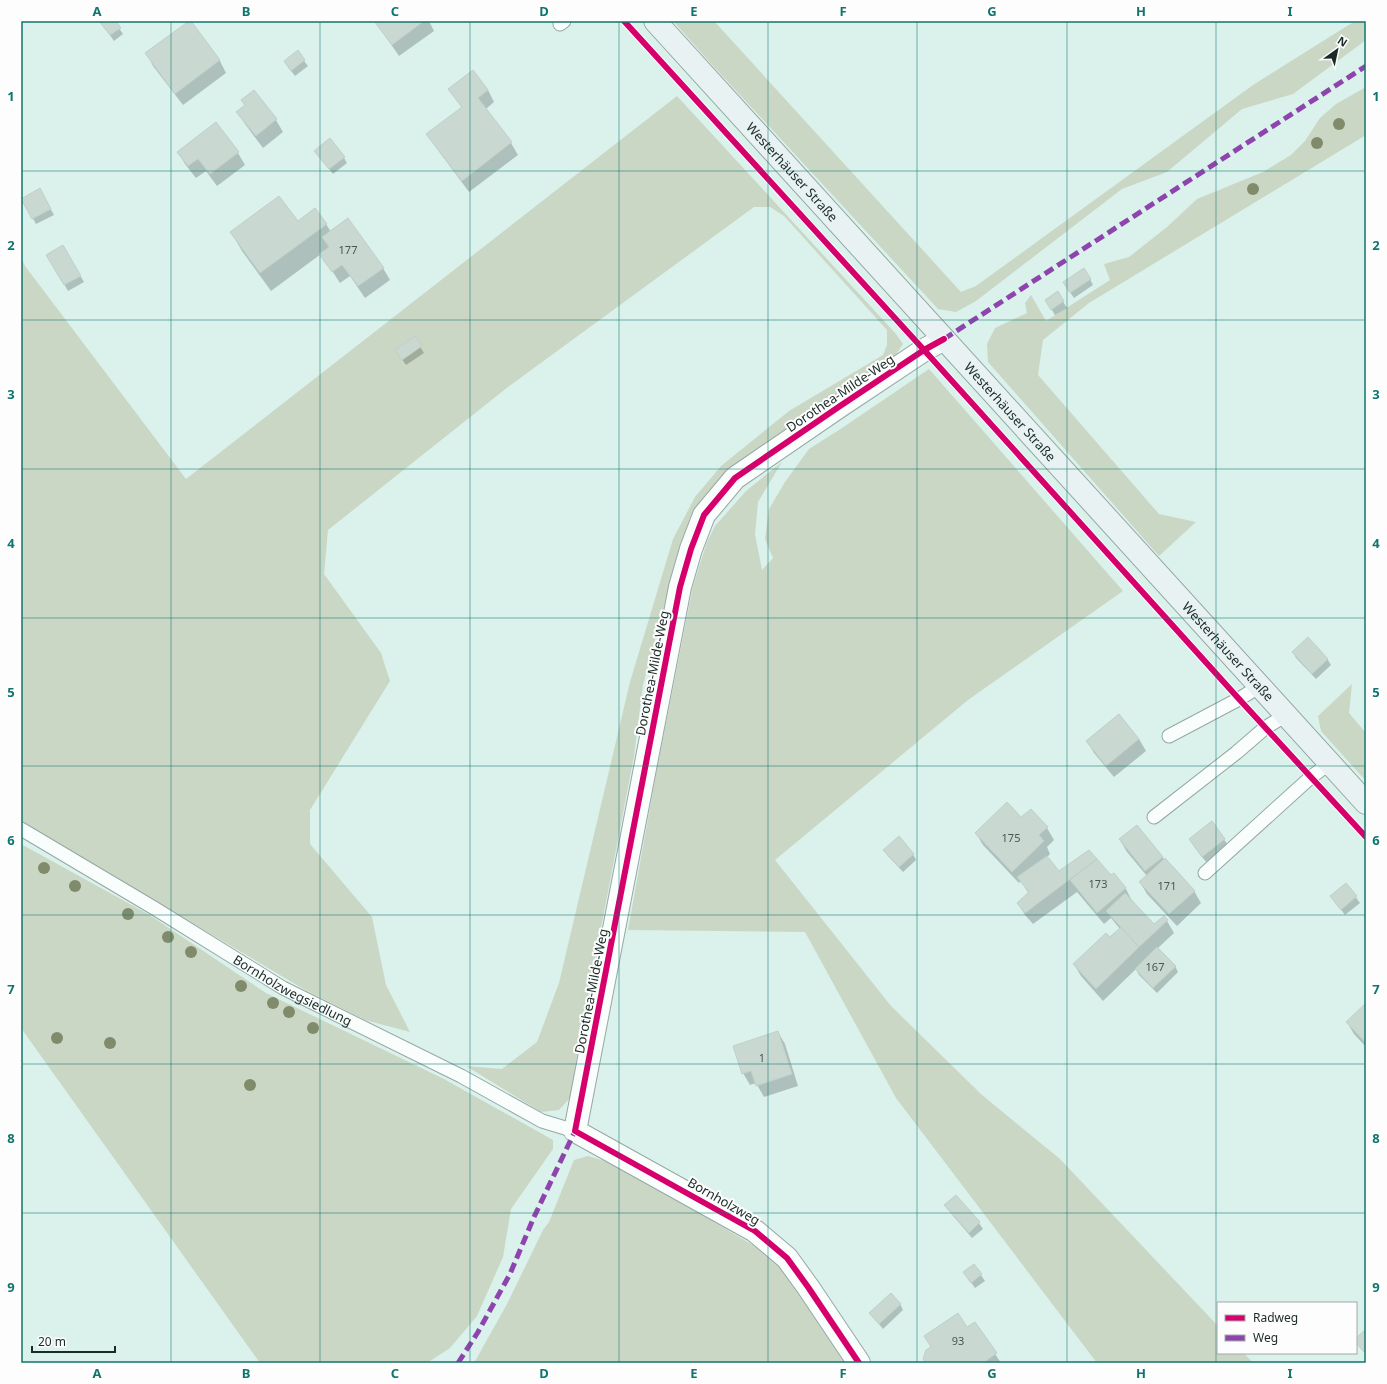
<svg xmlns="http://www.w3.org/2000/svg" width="1387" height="1384" font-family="'Noto Sans',sans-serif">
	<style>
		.green { fill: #cbd7c5 }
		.shadow { fill: #0003 }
		.building { fill: #cad8d2; stroke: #c0cfc8 }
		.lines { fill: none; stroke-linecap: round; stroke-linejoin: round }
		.service-casing { stroke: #96a8a4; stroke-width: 15 }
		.minor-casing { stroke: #96a8a4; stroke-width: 24 }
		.secondary-casing { stroke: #96a8a4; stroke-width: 24 }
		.service { stroke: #f9fdfc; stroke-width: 13 }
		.minor { stroke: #f9fdfc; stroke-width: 22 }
		.secondary { stroke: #e8f2f2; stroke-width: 22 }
		.quiet { stroke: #8e44ad; stroke-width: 5; stroke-dasharray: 10 5; stroke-linecap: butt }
		.cycleway-casing { stroke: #fdfdfd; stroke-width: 8 }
		.cycleway { stroke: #d6006c; stroke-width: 6 }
		.tree { fill: #808b6b }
		.grid { fill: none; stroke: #0f766e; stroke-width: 1; stroke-opacity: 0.55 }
		.labels { text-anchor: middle; stroke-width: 4; stroke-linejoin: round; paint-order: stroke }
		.number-label { font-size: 11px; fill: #475754 }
		.street-label { font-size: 13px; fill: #192a27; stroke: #fdfdfd }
		.neatline { fill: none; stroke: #0f766e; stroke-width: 1.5 }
		.grid-label { font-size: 13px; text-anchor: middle; font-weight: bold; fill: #0f766e }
	</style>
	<rect width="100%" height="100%" fill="#daf1ec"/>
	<!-- green -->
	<path class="green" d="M673,21H714L961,292L976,286L1253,85L1355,21H1366V40L1293,94L1242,109L1167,172L1122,189L976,301L956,312L938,309L714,67Z
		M1366,87V135L1089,303L1043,340L1038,375L1159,514L1196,522L1159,556L988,362L987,344L995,328L1027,313L1025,303L1031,295L1046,321L1110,280L1104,264L1129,257L1167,227L1197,199L1263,172L1291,155L1305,141L1320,118L1336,104Z
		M677,96L896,334L903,344L893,359L796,422L728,470L709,492L699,507L679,550L643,685L634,756L578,1048L571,1097L559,1110L541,1112L466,1066L502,1069L537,1042L559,983L630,682L673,539L695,497L721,466L789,411L883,355L887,345V330L784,216L770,207H754L508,387L328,530L324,574L381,653L390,681L310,810V844L372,917L386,985L410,1032L365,1020L307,991L28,826L21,820V257L25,266L186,479Z
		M929,369L1123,591L968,700L775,860L891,1006L982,1095L1060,1159L1218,1326V1353H1244L1253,1363H1097L896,1098L805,932L628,930L656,774L693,586L707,542L715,526L746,491L782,462L758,502L755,534L762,570L773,558L765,539L769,509L785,482L809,449L842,428Z
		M1352,684L1349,713L1366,733V781L1321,731L1318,716Z
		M21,844L148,914L266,993L444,1079L553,1140V1149L511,1209L503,1257L477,1316L450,1348L427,1363H260L21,1028Z
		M588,1156L605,1161L676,1199L756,1247L791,1276L846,1355V1363H474L507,1304L543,1230L549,1222L574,1160Z"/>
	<!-- shadow -->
	<path class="shadow" d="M100,21H114L123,34L114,41Z
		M190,21L220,61L226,73L183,105L153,66L147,53Z
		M375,21H429L434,31L399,56Z
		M297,52L308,66L295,76L288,67Z
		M473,71L488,90L494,102L486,109L511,143L518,155L469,192L435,146L428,134L462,108L449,89Z
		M254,91L276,120L283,132L263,148L245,124L238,112L246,106Z
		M315,151L344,158L347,163L333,174Z
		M178,152L238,153L245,165L217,186L206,171L196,178L185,164Z
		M40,190L54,215L36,224L22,199Z
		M298,223L326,224L331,232L383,268L390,280L365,298L350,276L340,283L321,254L271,291L242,251L231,232Z
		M63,246L84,282L68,291L48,255Z
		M1090,279L1093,285L1074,298L1067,288Z
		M1057,292L1067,308L1055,315L1046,300Z
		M414,337L424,353L406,365L399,355Z
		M1308,638L1328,660L1331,665L1316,679L1296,658L1293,652Z
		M1139,739L1146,751L1114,777L1094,753L1087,741Z
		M1031,810L1047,828L1054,840L1047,847L1050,854L1047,857L1059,873L1089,852L1111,877L1114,874L1126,889L1132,901L1131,902L1154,926L1167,921L1174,933L1158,948L1175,966L1178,972L1157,993L1139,975L1136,969L1103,1001L1081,976L1074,964L1110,939L1120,929L1111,918L1104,924L1077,892L1033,924L1025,915L1018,903L1029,894L1021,881L1019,883L983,845L976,833L1021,819Z
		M1212,823L1228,845L1206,862L1193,845Z
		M1120,840L1162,857L1194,891L1201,903L1177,926L1147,894L1140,882L1147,876L1127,852Z
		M884,850L913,854L916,860L903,872L888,856Z
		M1346,884L1360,903L1345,915L1331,896Z
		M1366,1004V1047L1354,1034L1347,1022Z
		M778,1032L785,1044L798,1086L764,1097L756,1083L750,1085L743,1073Z
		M956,1196L979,1223L983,1229L972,1238L949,1211L946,1205Z
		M974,1265L985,1281L975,1288L968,1278Z
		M900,1304L903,1310L883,1329L870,1313Z
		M975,1323L1001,1363H927L931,1348Z"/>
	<!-- building -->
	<path class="building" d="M99,21H116L121,28L110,35Z
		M189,21H191L220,60L175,94L145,53Z
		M374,21H424L392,45Z
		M298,50L305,60L291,71L284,61Z
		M473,70L488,90L478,98L512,142L462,181L426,134L462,107L448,89Z
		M254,90L277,119L256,136L236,112L245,105L241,100Z
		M216,122L239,152L210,174L198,159L188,166L177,152Z
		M330,138L345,157L329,169L314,151Z
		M40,188L51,209L32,219L21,199Z
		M279,196L298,221L315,208L327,224L260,273L230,232Z
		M348,218L384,268L358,286L342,265L332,272L319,254L329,247L322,237Z
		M63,245L81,276L64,285L46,255Z
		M1084,268L1091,279L1070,293L1063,282Z
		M1058,291L1064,301L1051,310L1045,300Z
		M415,336L422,346L402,360L395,350Z
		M1308,637L1328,659L1312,674L1292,652Z
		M1119,714L1139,739L1106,766L1086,741Z
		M1007,802L1021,817L1031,809L1048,827L1039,835L1044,841L1012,872L975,833Z
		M1212,821L1225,839L1202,857L1189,839Z
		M1137,825L1163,857L1145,871L1119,839Z
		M899,836L914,854L899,867L883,850Z
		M1089,850L1097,859L1025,913L1017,903L1029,892L1017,877L1047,856L1059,871Z
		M1165,858L1195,891L1169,914L1139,882Z
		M1097,859L1111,875L1114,873L1126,888L1097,913L1070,880Z
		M1346,883L1357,896L1341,910L1330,896Z
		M1125,893L1154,924L1164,916L1168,920L1139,947L1106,911Z
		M1121,927L1139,947L1096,989L1073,964L1106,933L1110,937Z
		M1157,947L1176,966L1153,988L1135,969Z
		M1366,1003V1043L1346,1022Z
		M778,1031L792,1074L756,1086L751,1071L742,1074L733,1046Z
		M956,1195L980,1222L969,1233L944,1205Z
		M974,1264L982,1274L971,1283L963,1272Z
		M891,1293L901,1304L879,1324L869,1313Z
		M958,1313L967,1327L975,1322L997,1353L983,1363H926L923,1359L926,1350L931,1347L924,1336Z
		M1366,1329V1350L1364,1352L1356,1343V1338Z"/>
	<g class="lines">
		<defs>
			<g id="service">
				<path d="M560,24L564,21"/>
				<path d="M1169,736L1239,699L1260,686"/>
				<path d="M1154,817L1236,753L1265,728L1286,715"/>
				<path id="s1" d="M21,829L154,908L283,988L461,1076L542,1121L575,1131"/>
				<path d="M1205,873L1311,777L1330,763"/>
			</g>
			<path id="minor" d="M859,1363L808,1287L787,1258L755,1231L575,1131L680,587L691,549L704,515L735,478L840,406L924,350L944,339"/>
			<g id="secondary">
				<path id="s2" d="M655,21L1366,803"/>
			</g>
		</defs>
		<!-- service casing -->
		<use href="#service" class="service-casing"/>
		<!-- minor casing -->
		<use href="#minor" class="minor-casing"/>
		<!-- secondary casing -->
		<use href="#secondary" class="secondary-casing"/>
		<!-- service -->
		<use href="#service" class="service"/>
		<!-- minor -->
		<use href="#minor" class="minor"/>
		<!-- secondary -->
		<use href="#secondary" class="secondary"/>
		<!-- quiet -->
		<path class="quiet" d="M944,339L1366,66
			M458,1363L478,1332L510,1274L534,1217L575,1131"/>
		<defs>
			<path id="cycleway" d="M624,21L924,350L1239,699L1366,837
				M859,1363L808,1287L787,1258L755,1231L575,1131L680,587L691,549L704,515L735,478L840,406L924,350L944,339"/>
		</defs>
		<!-- cycleway casing -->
		<use href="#cycleway" class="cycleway-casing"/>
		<!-- cycleway -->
		<use href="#cycleway" class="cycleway"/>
	</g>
	<!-- trees -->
	<g class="tree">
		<circle cx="1339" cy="124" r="6"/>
		<circle cx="1317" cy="143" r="6"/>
		<circle cx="1253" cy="189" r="6"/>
		<circle cx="44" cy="868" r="6"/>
		<circle cx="75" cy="886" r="6"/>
		<circle cx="128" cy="914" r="6"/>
		<circle cx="168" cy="937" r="6"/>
		<circle cx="191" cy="952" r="6"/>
		<circle cx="241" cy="986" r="6"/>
		<circle cx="273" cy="1003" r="6"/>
		<circle cx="289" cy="1012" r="6"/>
		<circle cx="313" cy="1028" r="6"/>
		<circle cx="57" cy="1038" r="6"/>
		<circle cx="110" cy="1043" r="6"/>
		<circle cx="250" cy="1085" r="6"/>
	</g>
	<!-- grid -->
	<path class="grid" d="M171,21V1363M320,21V1363M470,21V1363M619,21V1363M768,21V1363M917,21V1363M1067,21V1363M1216,21V1363M21,171H1366M21,320H1366M21,469H1366M21,618H1366M21,766H1366M21,915H1366M21,1064H1366M21,1213H1366"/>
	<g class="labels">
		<!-- number labels -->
		<g class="number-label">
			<text x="348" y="254">177</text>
			<text x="1011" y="842">175</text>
			<text x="1098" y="888">173</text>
			<text x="1167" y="890">171</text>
			<text x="1155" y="971">167</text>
			<text x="762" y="1062">1</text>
			<text x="958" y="1345">93</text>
		</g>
		<!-- street labels -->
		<g class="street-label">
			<text dy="5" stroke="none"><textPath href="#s2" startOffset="204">Westerhäuser Straße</textPath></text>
			<text transform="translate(840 393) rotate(-34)" y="5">Dorothea-Milde-Weg</text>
			<text dy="5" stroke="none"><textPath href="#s2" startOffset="528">Westerhäuser Straße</textPath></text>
			<text dy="5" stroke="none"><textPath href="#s2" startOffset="852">Westerhäuser Straße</textPath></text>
			<text transform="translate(652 673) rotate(-79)" y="5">Dorothea-Milde-Weg</text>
			<text dy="5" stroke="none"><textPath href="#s1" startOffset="316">Bornholzwegsiedlung</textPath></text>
			<text transform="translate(591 991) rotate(-79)" y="5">Dorothea-Milde-Weg</text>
			<text transform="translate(724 1201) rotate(30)" y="5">Bornholzweg</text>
		</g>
	</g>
	<!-- border -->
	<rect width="1387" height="1384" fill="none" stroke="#fdfdfd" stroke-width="44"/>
	<!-- legend -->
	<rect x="1217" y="1302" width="140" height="52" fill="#fdfdfd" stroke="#a2a9a7"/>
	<rect x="1225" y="1315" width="20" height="6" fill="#d6006c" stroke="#a2a9a7"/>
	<text x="1253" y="1322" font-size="12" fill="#192a27">Radweg</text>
	<rect x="1225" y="1335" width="20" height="6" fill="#8e44ad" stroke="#a2a9a7"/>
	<text x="1253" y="1342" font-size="12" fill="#192a27">Weg</text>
	<!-- north arrow -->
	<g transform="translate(1337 50) rotate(33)" stroke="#fdfdfd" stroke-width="3" paint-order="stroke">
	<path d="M0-3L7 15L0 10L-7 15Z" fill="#192a27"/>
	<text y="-6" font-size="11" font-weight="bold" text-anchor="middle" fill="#192a27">N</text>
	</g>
	<!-- scale -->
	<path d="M32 1346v6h83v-6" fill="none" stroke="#192a27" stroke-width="2"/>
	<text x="38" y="1346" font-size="12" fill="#192a27" stroke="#fdfdfd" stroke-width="3" paint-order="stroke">20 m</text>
	<rect x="22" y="22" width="1343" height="1340" class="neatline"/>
	<g class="grid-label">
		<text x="97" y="16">A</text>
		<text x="246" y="16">B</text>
		<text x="395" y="16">C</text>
		<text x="544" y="16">D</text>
		<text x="694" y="16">E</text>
		<text x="843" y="16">F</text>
		<text x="992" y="16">G</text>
		<text x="1141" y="16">H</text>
		<text x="1290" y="16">I</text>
		<text x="11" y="101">1</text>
		<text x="1376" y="101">1</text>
		<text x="11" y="250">2</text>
		<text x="1376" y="250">2</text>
		<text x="11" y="399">3</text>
		<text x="1376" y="399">3</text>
		<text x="11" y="548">4</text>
		<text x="1376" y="548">4</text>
		<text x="11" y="697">5</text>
		<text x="1376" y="697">5</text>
		<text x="11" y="845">6</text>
		<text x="1376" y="845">6</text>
		<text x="11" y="994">7</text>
		<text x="1376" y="994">7</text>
		<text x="11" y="1143">8</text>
		<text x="1376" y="1143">8</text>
		<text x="11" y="1292">9</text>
		<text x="1376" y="1292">9</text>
		<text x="97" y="1378">A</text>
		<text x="246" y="1378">B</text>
		<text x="395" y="1378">C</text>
		<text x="544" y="1378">D</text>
		<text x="694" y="1378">E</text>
		<text x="843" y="1378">F</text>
		<text x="992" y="1378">G</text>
		<text x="1141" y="1378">H</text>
		<text x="1290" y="1378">I</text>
	</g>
</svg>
